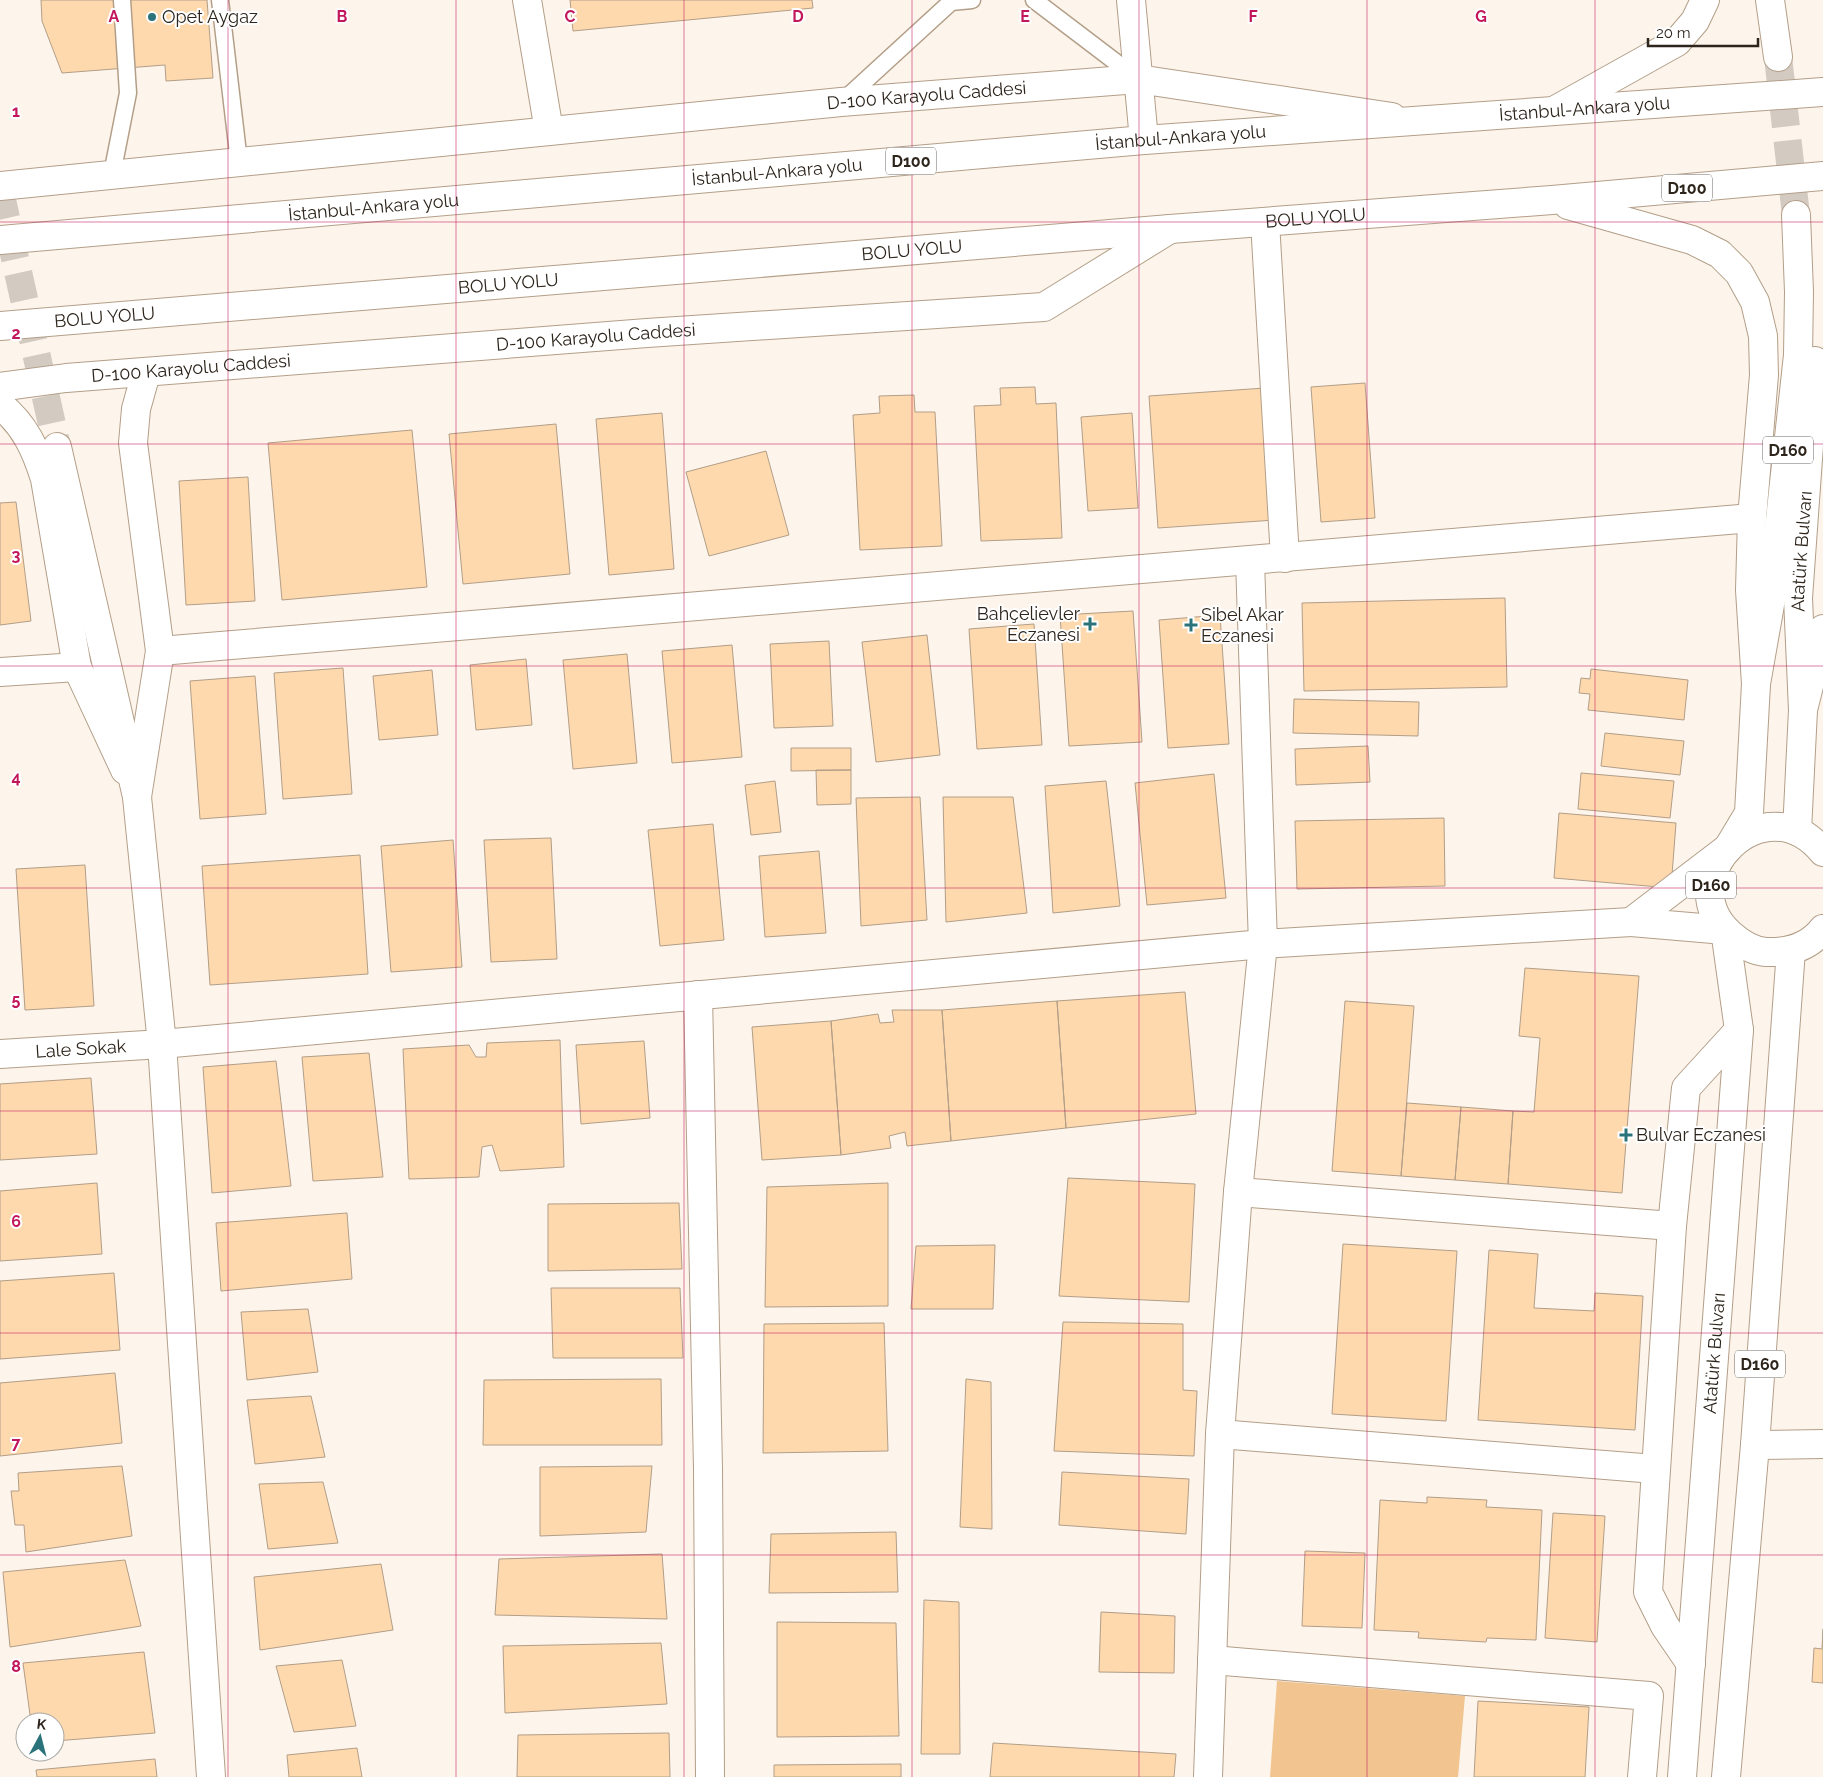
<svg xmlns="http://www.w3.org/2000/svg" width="1823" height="1777" font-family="Raleway,sans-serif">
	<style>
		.green { fill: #f1c490 }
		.building { fill: #ffd9ae; stroke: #b29e87 }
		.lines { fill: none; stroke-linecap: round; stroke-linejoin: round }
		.secondary-tunnel { stroke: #d3cbc2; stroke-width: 28; stroke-dasharray: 28 14; stroke-linecap: butt }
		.primary-tunnel { stroke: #d3cbc2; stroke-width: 28; stroke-dasharray: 28 14; stroke-linecap: butt }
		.service-casing { stroke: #b39f88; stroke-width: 19 }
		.minor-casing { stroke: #b39f88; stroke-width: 30 }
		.secondary-casing { stroke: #b39f88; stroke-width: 30 }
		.primary-casing { stroke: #b39f88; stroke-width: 30 }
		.trunk-casing { stroke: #b39f88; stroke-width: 30 }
		.service { stroke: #fff; stroke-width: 16 }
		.minor { stroke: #fff; stroke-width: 28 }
		.secondary { stroke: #fff; stroke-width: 28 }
		.primary { stroke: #fff; stroke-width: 28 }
		.trunk { stroke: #fff; stroke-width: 28 }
		.grid { fill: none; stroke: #c2185b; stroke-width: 1; stroke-opacity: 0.55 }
		.poi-dot { fill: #2a737b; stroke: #fff; stroke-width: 2 }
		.labels { text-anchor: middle; stroke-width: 4; stroke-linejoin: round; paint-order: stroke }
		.shield { fill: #fff; stroke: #6c6660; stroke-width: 1 }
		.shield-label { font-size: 16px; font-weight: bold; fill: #2d251c }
		.poi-label { font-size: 18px; fill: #2d251c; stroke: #fff; text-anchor: start }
		.street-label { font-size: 18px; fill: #2d251c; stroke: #fff }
		.grid-label { font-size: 16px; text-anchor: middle; font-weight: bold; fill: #c2185b; stroke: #fff; stroke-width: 4; stroke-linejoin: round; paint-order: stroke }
	</style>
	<rect width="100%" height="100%" fill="#fdf4eb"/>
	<!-- green -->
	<path class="green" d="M1277,1681L1465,1696L1458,1777H1270Z"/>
	<!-- building -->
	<path class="building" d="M41,0H207L213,78L166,81L165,65L62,73L42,21Z
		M570,0H812L813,8L573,31Z
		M1365,383L1375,518L1321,522L1311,387Z
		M1035,387L1036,404L1056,403L1062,538L981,541L974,406L1001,405L1000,388Z
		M1265,388L1275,520L1158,528L1149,396Z
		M914,395L915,412H935L942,546L860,550L853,415L880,413L879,396Z
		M662,413L674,569L609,575L596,419Z
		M1132,413L1138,508L1088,511L1081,417Z
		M556,424L570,574L463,584L449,434Z
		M412,430L427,587L282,600L268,443Z
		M766,451L789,535L709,556L686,472Z
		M248,477L255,601L186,605L179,481Z
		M16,502L31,621L0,625V503Z
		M1505,598L1507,687L1304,691L1302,603Z
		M1133,611L1142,742L1069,746L1060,615Z
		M1220,615L1229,744L1168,748L1159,620Z
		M1034,624L1042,745L977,749L969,629Z
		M927,635L940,755L876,762L862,642Z
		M829,641L833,726L774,728L770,644Z
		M732,645L742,757L672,763L662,651Z
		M627,654L637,763L573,769L563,660Z
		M526,659L532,725L476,730L470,665Z
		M343,668L352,794L283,799L274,673Z
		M1591,669L1688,680L1684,720L1588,710L1590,694L1579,693L1581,678L1590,679Z
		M432,670L438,735L379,740L373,676Z
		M255,676L266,814L200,819L190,681Z
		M1294,699L1419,702L1418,736L1293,733Z
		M1605,733L1684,741L1680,775L1601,766Z
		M1368,746L1370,782L1296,785L1295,749Z
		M791,748H851V770L791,771Z
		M816,770H851V804L817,805Z
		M1581,773L1674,781L1670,818L1578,809Z
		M1214,774L1226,898L1147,905L1135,783Z
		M775,781L781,832L751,835L745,785Z
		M1106,781L1120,906L1053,913L1045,786Z
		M920,797L927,920L861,926L856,798Z
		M943,797H1013L1027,913L946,922Z
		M1559,813L1676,823L1671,888L1554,878Z
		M1444,818L1445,886L1297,889L1295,821Z
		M713,824L724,940L660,946L648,830Z
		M551,838L557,959L491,962L484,840Z
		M453,840L462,967L391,972L381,846Z
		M819,851L826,933L765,937L759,856Z
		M360,855L368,974L210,985L202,866Z
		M85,865L94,1006L25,1010L16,869Z
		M1525,968L1639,976L1622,1193L1508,1184L1513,1111L1534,1112L1540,1038L1519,1036Z
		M1185,992L1196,1114L1066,1128L1057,1001Z
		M1057,1001L1066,1128L951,1141L942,1010Z
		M1345,1001L1414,1006L1401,1176L1332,1171Z
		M892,1010H942L951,1141L907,1146L905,1132L889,1136L891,1148L841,1155L831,1021L878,1014L880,1023L894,1022Z
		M831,1021L841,1155L762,1160L752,1027Z
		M560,1040L564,1167L500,1171L492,1145L482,1147L479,1177L409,1179L403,1049L469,1045L476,1057H486L487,1043Z
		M644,1041L650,1118L581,1124L576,1045Z
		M369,1053L383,1177L313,1181L302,1057Z
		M276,1061L291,1186L212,1193L203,1067Z
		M91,1078L97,1154L0,1160V1084Z
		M1407,1103L1461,1107L1455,1180L1401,1176Z
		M1461,1107L1513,1111L1508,1184L1455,1180Z
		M1068,1178L1195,1184L1189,1302L1059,1296Z
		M97,1183L102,1254L0,1261V1191Z
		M888,1183V1306L765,1307L767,1187Z
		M679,1203L682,1269L548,1271V1204Z
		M347,1213L352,1279L221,1291L216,1223Z
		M1343,1244L1457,1251L1446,1421L1332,1414Z
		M995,1245L993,1309H911L916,1246Z
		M1489,1250L1538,1254L1534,1308L1594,1311L1595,1293L1643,1296L1635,1430L1478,1420Z
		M114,1273L120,1350L0,1359V1281Z
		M551,1288H680L683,1358H553Z
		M308,1309L318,1372L247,1380L241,1312Z
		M1063,1322L1183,1324V1390L1197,1391L1194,1456L1054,1451Z
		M884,1323L888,1451L763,1453L764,1324Z
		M115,1373L122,1443L0,1456V1383Z
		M661,1379L662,1445H483L484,1380Z
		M966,1379L991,1382L992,1529L960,1527Z
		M311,1396L325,1457L255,1464L247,1400Z
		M122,1466L132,1536L26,1552L24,1525H15L11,1491H19L18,1473Z
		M652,1466L646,1532L540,1536V1467Z
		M1062,1472L1189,1479L1186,1534L1059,1525Z
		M323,1482L338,1543L268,1549L259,1484Z
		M1427,1497L1487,1500L1486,1507L1542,1510L1536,1640L1487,1638L1486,1642L1418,1638L1419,1632L1374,1630L1380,1500L1427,1503Z
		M1553,1513L1605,1516L1597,1642L1545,1638Z
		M896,1532L898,1592L769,1593L771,1534Z
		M1305,1551L1365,1553L1362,1628L1302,1626Z
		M662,1554L667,1619L495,1615L499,1559Z
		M125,1560L141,1626L10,1647L3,1572Z
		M381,1564L393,1630L260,1650L254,1577Z
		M924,1600L959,1602L960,1754H921Z
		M1101,1612L1175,1616L1174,1673L1099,1672Z
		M777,1622L896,1623L899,1736L777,1737Z
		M1823,1629V1683L1812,1682L1814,1648L1822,1649Z
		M661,1643L667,1704L505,1713L503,1646Z
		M144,1652L155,1733L55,1741V1722H31L23,1663Z
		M342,1660L356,1726L294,1732L276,1666Z
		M1478,1701L1589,1707L1585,1777H1474Z
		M669,1733L670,1777H517L518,1735Z
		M993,1743L1176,1754L1174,1777H990Z
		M357,1748L362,1777H289L287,1755Z
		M155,1759L157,1777H37L36,1770Z
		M901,1764V1777H774V1765Z"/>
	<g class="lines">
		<!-- secondary-tunnel -->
		<path class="secondary-tunnel" d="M0,191L57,447"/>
		<!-- primary-tunnel -->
		<path class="primary-tunnel" d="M1778,57L1796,215"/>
		<defs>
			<path id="service" d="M220,0L239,162
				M1034,0L1138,79
				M843,101L951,2L972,0
				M112,174L128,93L122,0"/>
			<g id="minor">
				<path d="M527,0L549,131"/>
				<path id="s1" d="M0,186L841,102L1138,79"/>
				<path d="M1265,222L1285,558"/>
				<path id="s2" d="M0,387L66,378L647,333L1044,307L1170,229"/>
				<path d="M0,405C25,425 36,450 45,479L77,667L125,770"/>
				<path d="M160,651L1752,518"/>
				<path d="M0,672L77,667"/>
				<path d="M137,797L160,651L133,443L136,409L146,373"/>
				<path d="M1725,930L1631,922L1728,848"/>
				<path d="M698,995L708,1469L710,1777"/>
				<path id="s3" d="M0,1054L162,1044L1263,944L1631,922"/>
				<path d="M1238,1192L1672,1226"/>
				<path d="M1220,1434L1655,1469"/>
				<path d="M1755,1445L1823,1444"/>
				<path d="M1212,1660L1649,1696L1642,1777"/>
				<path d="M1691,1664L1665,1626L1648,1592L1672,1226L1686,1088L1739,1030"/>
				<path d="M1208,1777L1220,1434L1238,1192L1263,944L1250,561"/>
			</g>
			<path id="secondary" d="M1131,0L1144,140
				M1138,79L1392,117
				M57,447L137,797L162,1044L211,1777"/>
			<g id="primary">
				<path d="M1770,0L1778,57"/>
				<path id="s4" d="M1797,831L1803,710L1798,598L1815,361"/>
				<path d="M1728,848L1749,813L1756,684L1772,593L1798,355L1799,292L1796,215"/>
				<path d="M1823,852C1764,780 1668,879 1730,934C1740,943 1752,951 1766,952C1789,953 1809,947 1823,929"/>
				<path id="s5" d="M1682,1777L1739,1030L1725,930"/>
				<path d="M1726,1777L1755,1445L1791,950"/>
			</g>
			<g id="trunk">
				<path d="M1557,109L1677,42L1695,21L1705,0"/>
				<path d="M1568,205L1692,240L1720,254L1739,273L1755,302L1763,336L1764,375L1752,518L1750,590L1756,684"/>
				<path id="s6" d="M0,240L1144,140L1823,92"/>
				<path id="s7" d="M0,326L1170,229L1552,200L1823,176"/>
				<path d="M1803,710L1823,629"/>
			</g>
		</defs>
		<!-- service casing -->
		<use href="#service" class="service-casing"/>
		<!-- minor casing -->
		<use href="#minor" class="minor-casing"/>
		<!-- secondary casing -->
		<use href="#secondary" class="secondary-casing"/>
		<!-- primary casing -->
		<use href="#primary" class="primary-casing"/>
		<!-- trunk casing -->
		<use href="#trunk" class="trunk-casing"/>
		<!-- service -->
		<use href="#service" class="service"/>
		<!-- minor -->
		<use href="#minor" class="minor"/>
		<!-- secondary -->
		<use href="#secondary" class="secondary"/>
		<!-- primary -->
		<use href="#primary" class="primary"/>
		<!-- trunk -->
		<use href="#trunk" class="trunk"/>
	</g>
	<!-- grid -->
	<path class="grid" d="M228,0V1777M456,0V1777M684,0V1777M912,0V1777M1139,0V1777M1367,0V1777M1595,0V1777M0,222H1823M0,444H1823M0,666H1823M0,888H1823M0,1111H1823M0,1333H1823M0,1555H1823"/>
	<!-- markers -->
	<g class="poi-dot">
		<circle cx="152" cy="17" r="5"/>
		<path d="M1087.5 616.5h5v5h5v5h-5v5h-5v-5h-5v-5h5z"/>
		<path d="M1188.5 617.5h5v5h5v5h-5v5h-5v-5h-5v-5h5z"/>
		<path d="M1623.5 1127.5h5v5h5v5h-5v5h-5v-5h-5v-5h5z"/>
	</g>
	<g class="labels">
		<!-- shield labels -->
		<g class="shield">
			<rect x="886" y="147.5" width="50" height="27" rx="4"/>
			<rect x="1662" y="174.5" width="50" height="27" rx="4"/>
			<rect x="1763" y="436.5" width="50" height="27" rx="4"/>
			<rect x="1686" y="871.5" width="50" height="27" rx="4"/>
			<rect x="1735" y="1350.5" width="50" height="27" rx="4"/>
		</g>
		<g class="shield-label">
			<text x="911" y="167">D100</text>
			<text x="1687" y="194">D100</text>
			<text x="1788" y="456">D160</text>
			<text x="1711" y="891">D160</text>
			<text x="1760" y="1370">D160</text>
		</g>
		<!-- poi labels -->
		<g class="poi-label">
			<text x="162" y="23">Opet Aygaz</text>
			<text x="1080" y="620" text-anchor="end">Bahçelievler<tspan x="1080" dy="21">Eczanesi</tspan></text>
			<text x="1201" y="621">Sibel Akar<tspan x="1201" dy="21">Eczanesi</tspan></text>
			<text x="1636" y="1141">Bulvar Eczanesi</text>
		</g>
		<!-- street labels -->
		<g class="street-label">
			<text dy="6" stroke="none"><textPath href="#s1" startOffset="931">D-100 Karayolu Caddesi</textPath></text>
			<text dy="6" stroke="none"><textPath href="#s6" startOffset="1590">İstanbul-Ankara yolu</textPath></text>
			<text dy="6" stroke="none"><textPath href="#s6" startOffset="1185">İstanbul-Ankara yolu</textPath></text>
			<text dy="6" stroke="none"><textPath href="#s6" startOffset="780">İstanbul-Ankara yolu</textPath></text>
			<text dy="6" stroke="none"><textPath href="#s6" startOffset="375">İstanbul-Ankara yolu</textPath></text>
			<text dy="6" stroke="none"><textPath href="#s7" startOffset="1320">BOLU YOLU</textPath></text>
			<text dy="6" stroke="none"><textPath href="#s7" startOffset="915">BOLU YOLU</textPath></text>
			<text dy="6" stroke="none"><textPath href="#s7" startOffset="510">BOLU YOLU</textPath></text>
			<text dy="6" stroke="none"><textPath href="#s7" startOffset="105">BOLU YOLU</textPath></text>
			<text dy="6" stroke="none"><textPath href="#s2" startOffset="598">D-100 Karayolu Caddesi</textPath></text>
			<text dy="6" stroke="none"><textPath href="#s2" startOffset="192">D-100 Karayolu Caddesi</textPath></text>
			<text dy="6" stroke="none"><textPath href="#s4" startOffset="280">Atatürk Bulvarı</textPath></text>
			<text dy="6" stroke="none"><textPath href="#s3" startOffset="81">Lale Sokak</textPath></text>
			<text dy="6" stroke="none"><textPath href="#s5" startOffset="425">Atatürk Bulvarı</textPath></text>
		</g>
	</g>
	<g class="grid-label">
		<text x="114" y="22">A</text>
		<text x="342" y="22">B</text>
		<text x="570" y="22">C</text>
		<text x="798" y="22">D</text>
		<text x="1025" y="22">E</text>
		<text x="1253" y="22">F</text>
		<text x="1481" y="22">G</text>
		<text x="16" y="117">1</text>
		<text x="16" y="339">2</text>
		<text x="16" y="561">3</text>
		<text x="16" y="783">4</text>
		<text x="16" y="1005">5</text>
		<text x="16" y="1227">6</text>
		<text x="16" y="1449">7</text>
		<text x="16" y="1672">8</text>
	</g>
	<!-- north arrow -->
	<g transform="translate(40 1737) rotate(7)"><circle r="24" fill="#ffffff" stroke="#aba8a4"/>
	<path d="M0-4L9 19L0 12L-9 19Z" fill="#2a737b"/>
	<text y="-8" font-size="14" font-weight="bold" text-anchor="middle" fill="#2d251c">K</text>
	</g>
	<!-- scale -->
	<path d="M1648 38v8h110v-8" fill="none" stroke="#2d251c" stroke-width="2.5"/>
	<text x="1656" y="38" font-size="15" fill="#2d251c" stroke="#ffffff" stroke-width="4" paint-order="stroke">20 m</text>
</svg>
